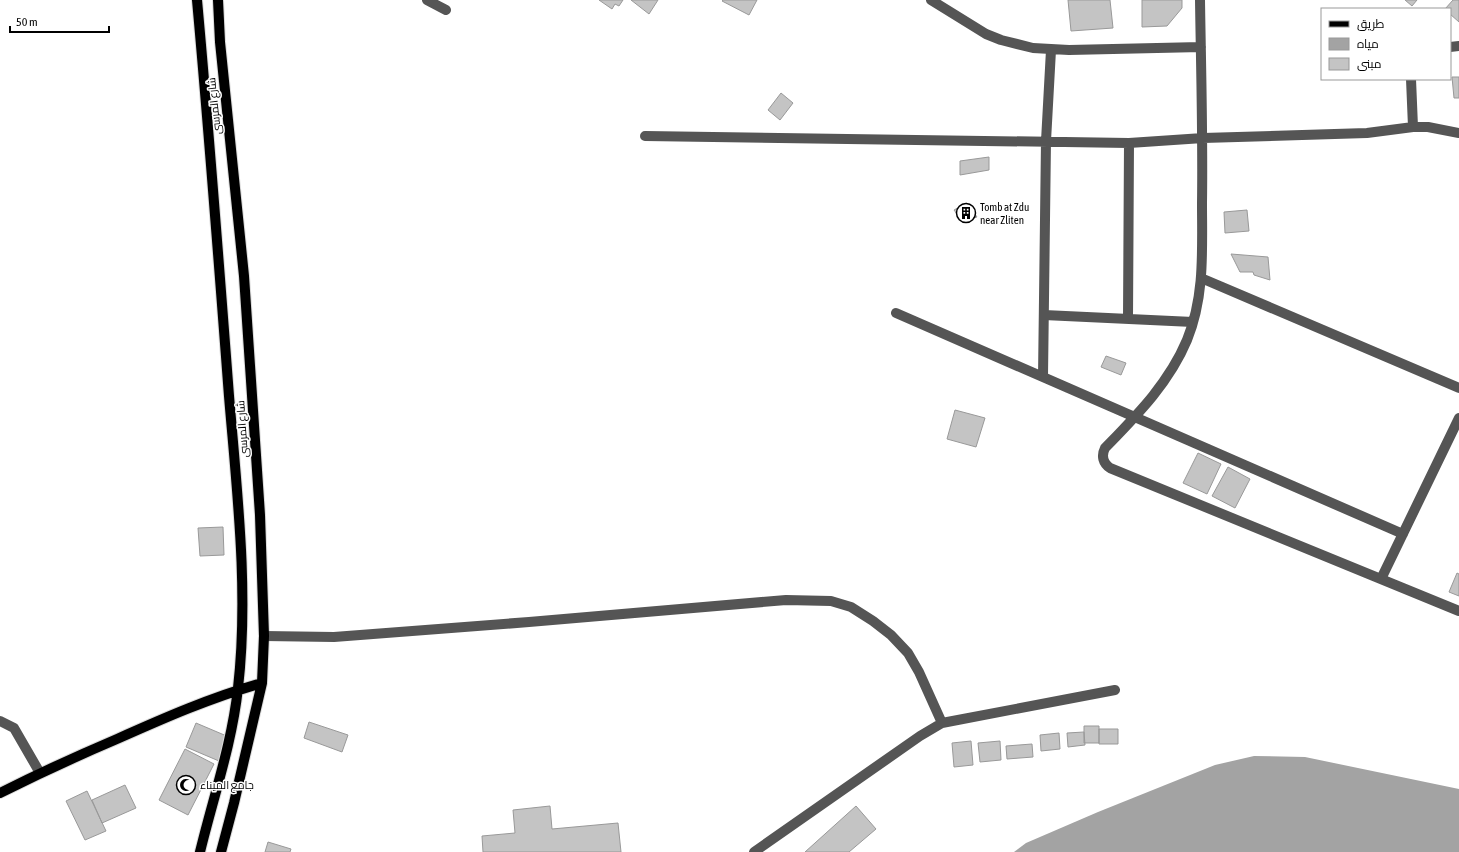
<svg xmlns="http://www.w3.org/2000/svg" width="1459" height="852" font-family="'Asap Condensed',Cairo,sans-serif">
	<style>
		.water { fill: #a3a3a3 }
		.building { fill: #c4c4c4; stroke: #999 }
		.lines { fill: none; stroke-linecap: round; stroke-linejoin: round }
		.major-casing { stroke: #dbdbdb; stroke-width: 12 }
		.minor { stroke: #555; stroke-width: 10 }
		.major { stroke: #000; stroke-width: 10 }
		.labels { text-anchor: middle; stroke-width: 3; stroke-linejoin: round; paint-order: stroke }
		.street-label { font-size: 11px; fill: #000; stroke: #fff }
		.poi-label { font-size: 11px; fill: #000; stroke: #fff; text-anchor: start }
	</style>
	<rect width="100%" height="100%" fill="#fff"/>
	<!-- water -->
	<path class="water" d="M1254,756L1305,757L1459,789V852H1014L1026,843L1098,812L1215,765Z"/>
	<!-- building -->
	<path class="building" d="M599,0H623L619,6L615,4L612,9Z
		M631,0H658L649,14Z
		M723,0H757L749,15L722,1Z
		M1068,0H1110L1113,28L1071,31Z
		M1142,0H1182V8L1167,26L1142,27Z
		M1405,0H1417L1412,6Z
		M1453,0H1459V22L1450,14V9H1445Z
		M1452,77H1459V98H1454Z
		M781,93L793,103L780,120L768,110Z
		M989,157V170L960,175V161Z
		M967,203L977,217L962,221L954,210Z
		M1247,210L1249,231L1225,233L1224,212Z
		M1231,254L1268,257L1270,280L1254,275L1253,272H1240Z
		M1106,356L1126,363L1121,375L1101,367Z
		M955,410L985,418L976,447L947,439Z
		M1198,453L1221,464L1207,494L1183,483Z
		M1228,467L1250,479L1235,508L1212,496Z
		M223,527L224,555L200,556L198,528Z
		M1457,573L1459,574V596L1449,592Z
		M309,722L348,735L342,752L304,738Z
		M196,723L229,737L219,761L186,747Z
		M1084,726H1099V743H1084Z
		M1099,729H1118V744H1099Z
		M1084,732L1085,745L1068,747L1067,733Z
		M1059,733L1060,749L1041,751L1040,735Z
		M971,741L973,765L954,767L952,743Z
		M1000,741L1001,760L980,762L978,743Z
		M1032,744L1033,757L1007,759L1006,746Z
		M185,749L214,764L188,815L159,800Z
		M125,785L136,808L102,823L92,800Z
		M87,791L106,831L85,840L66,801Z
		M550,806L552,829L618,823L621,852H483L482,836L515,833L513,810Z
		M856,806L876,829L849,852H805Z
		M268,842L291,849L290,852H265Z"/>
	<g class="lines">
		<defs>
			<path id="major" d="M197,0C209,132 219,264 229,396C237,492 249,592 238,688C232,744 213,798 200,852
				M218,0L220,42L244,276L260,515L264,636L262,683L234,803L221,852
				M0,793C38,774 77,756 117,739C164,718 212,697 262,683"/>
		</defs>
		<!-- major casing -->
		<use href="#major" class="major-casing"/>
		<!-- minor -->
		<path class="minor" d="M427,0L446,10
			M931,0L986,34L1001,40L1033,48L1069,50L1201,47
			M1200,0C1201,68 1203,135 1202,203C1202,250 1205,296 1187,340C1169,383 1137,415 1105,448C1101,456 1103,463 1110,468L1459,611
			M1450,47L1459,46
			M1411,79L1413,127
			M645,136L1129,143L1203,138L1367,133L1413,127H1428L1459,133
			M1201,278L1459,388
			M896,313L1403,534
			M1044,315L1193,322
			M1128,319L1129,143
			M1043,377L1046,141L1051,50
			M1381,579L1459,418
			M264,636L334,637L529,622L786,600L831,601L851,607L873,621L891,635L908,653L919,672L942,723
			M0,721L14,728L40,773
			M754,852L920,736L942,723L1115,690"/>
		<!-- major -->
		<use href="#major" class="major"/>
	</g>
	<!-- icons -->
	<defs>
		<symbol id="building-ring" viewBox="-11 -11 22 22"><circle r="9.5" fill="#fff" stroke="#000" stroke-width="1.5"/><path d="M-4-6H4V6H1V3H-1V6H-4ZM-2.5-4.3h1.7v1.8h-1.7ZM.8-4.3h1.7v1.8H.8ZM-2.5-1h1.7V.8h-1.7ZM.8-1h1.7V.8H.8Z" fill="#000"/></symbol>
		<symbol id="mosque-ring" viewBox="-11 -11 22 22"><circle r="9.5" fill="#fff" stroke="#000" stroke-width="1.5"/><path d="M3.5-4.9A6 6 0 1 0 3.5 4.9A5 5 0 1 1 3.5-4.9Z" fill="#000"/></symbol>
	</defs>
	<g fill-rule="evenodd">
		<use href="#building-ring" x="955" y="202" width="22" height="22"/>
		<use href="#mosque-ring" x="175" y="774" width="22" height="22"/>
	</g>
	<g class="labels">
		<!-- street labels -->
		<g class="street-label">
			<text transform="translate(214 106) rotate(-96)" y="4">شارع المرسى</text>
			<text transform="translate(242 429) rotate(-94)" y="4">شارع المرسى</text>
		</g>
		<!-- poi labels -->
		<g class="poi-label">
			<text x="980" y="211">Tomb at Zdu<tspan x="980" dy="13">near Zliten</tspan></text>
			<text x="200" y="789">جامع الميناء</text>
		</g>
	</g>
	<!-- legend -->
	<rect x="1321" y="8" width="130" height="72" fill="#ffffff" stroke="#999999"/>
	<rect x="1329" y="21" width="20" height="6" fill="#000000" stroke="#999999"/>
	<text x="1357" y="28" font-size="12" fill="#000000">طريق</text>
	<rect x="1329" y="38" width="20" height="12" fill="#a3a3a3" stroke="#999999"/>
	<text x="1357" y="48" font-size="12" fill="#000000">مياه</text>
	<rect x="1329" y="58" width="20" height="12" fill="#c4c4c4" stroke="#999999"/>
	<text x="1357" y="68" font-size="12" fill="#000000">مبنى</text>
	<!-- scale -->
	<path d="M10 26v6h99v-6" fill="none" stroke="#000000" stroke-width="2"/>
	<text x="16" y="26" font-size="12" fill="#000000" stroke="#ffffff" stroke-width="3" paint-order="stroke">50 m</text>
</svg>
